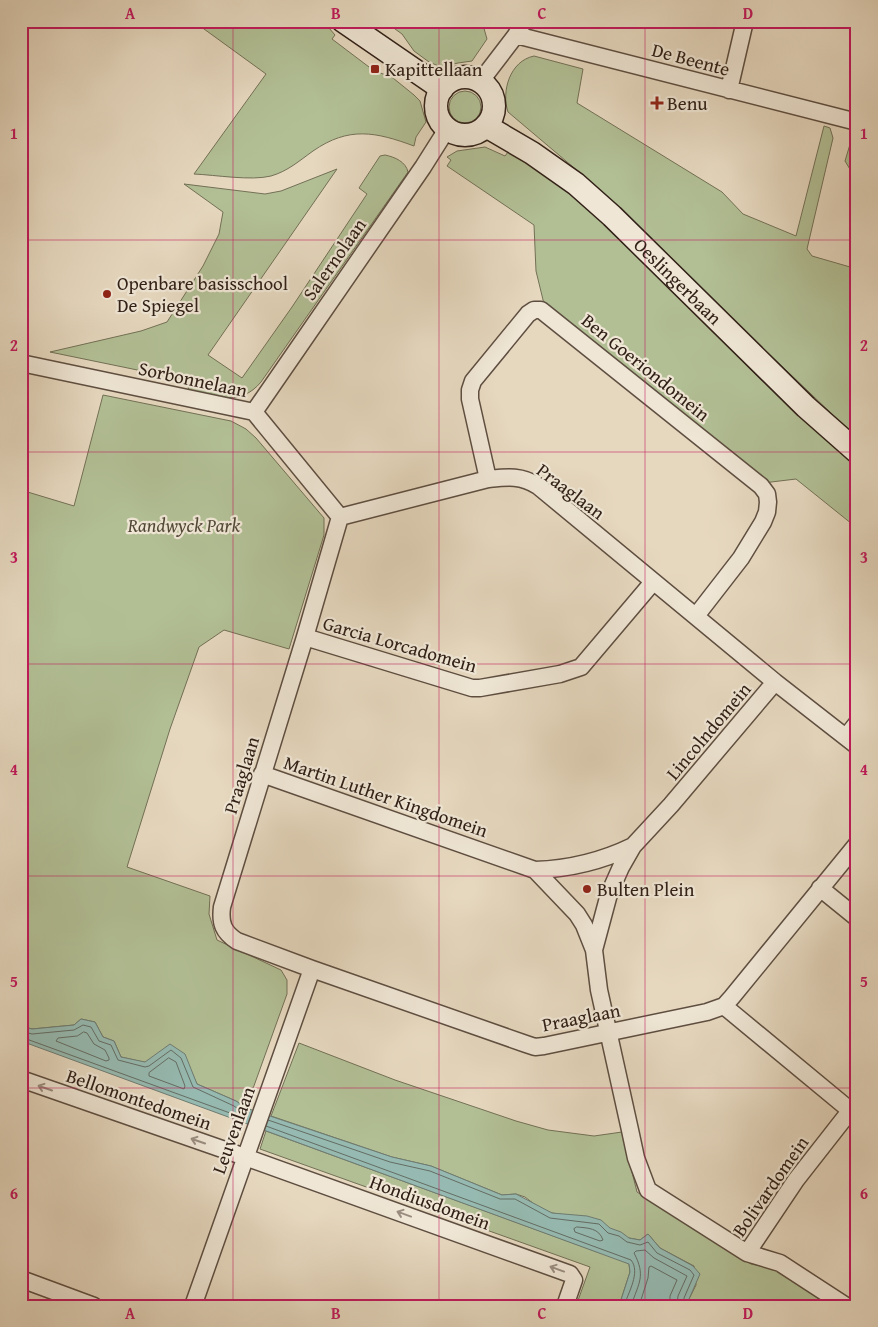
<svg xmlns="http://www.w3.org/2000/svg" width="878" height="1327" font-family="'Gentium Book Plus',serif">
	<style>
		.green { fill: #b2bf95; stroke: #727056 }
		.water { fill: #96bab1; stroke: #6e7c73 }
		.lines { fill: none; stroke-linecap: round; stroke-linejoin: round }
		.shore { stroke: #646d64; stroke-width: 1 }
		.street-casing { stroke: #5e4e41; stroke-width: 19 }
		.secondary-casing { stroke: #312017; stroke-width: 25 }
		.street { stroke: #efe6d5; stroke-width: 16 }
		.secondary { stroke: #efe6d5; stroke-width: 22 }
		.oneway { stroke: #9a8d80 }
		.grid { fill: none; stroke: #c2185b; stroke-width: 1; stroke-opacity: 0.55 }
		.poi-dot { fill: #8f2418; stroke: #efe6d5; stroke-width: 2 }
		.labels { text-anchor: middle; stroke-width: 4.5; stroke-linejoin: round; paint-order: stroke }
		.street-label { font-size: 19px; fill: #312017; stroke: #efe6d5 }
		.poi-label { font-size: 19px; fill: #312017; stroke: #efe6d5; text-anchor: start }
		.park-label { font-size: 19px; font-style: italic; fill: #514836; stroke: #efe6d5 }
		.neatline { fill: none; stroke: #c2185b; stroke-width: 2 }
		.grid-label { font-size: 16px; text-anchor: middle; font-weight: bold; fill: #c2185b }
	</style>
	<rect width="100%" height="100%" fill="#e6d8bf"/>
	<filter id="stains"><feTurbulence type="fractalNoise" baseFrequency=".004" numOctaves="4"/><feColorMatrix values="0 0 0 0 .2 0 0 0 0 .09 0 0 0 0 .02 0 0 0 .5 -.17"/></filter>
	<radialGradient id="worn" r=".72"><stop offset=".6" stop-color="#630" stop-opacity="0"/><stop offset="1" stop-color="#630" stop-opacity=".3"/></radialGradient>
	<!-- green -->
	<path class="green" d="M193,21H323L335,35L332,39L373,70L393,78L414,95L420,101L426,122L416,137L414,146C376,132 349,126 313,151C299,161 288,171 271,176C251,181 216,175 194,174L266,74Z
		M384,21H473L483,25L487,39L472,61L458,63L441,67L429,62L414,51L402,34Z
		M534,56L583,69L577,103L722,192L743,214L796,236L824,126L830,128L833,138L807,249L812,256L857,269V438L579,172L508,112C501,91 510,61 534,56Z
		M449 107a16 16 0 1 1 32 0a16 16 0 1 1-32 0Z
		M857,133V181L845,161L851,141Z
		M485,147L505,156L508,152L535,166L595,211L757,376L857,464V528L796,479L763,483L545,308L536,271L534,225L447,166L451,160L447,157L457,151Z
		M385,155C395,157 406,162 408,172L261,382C240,407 216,396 189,390L186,380L50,352L141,331L167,322L203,266L219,234L223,212L184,184L265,194L281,191L337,169L208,355L242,378L292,307L367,194L359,188L380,156Z
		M103,395L231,421L246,429L256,438L324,518V535L289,649L224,630L199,647L170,729L127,867L210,896L209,914L217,940L281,970L287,980V994L246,1108L236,1101L197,1084L192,1073L121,1057L114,1041L103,1037L95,1022L81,1019L74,1025L32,1029L21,1026V490L74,506Z
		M299,1043L395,1080L516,1121L548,1130L594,1136L622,1132L637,1192L751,1264L780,1270L836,1306H753L751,1303L733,1302L730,1306H688L689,1299L696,1285L694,1266L660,1248L648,1234L640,1240L629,1238V1264L630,1272L619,1306H576L590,1267L260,1149L266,1131L600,1253L565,1215L552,1213L538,1207L525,1197L516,1194L502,1195L431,1166L392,1157L271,1116Z"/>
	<!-- water -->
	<path class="water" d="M81,1019L95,1022L103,1037L114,1041L121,1057L145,1062L170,1044L185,1054L197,1084L236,1101L246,1108L392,1157L431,1166L502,1195L516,1194L552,1213L587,1216L601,1220L610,1228L621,1232L629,1238L640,1240L648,1234L660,1248L693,1266L700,1274L689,1299L688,1306H619L630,1272L629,1264L21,1041V1026L32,1029L74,1025Z"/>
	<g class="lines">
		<!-- shore -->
		<path class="shore" d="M21,1031L32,1034L74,1030L83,1025L91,1027L99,1041L111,1045L118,1060L145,1067L149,1066L171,1050L181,1058L193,1087L234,1106L244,1113V1115L241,1117L21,1037
			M84,1032L87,1033L94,1044L105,1050L109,1058V1060L106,1061L56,1041L58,1038L77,1036Z
			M169,1058L176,1062L185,1086L184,1089L149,1076V1073Z
			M268,1120L390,1162L430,1171L500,1199H515L550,1218L599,1224L608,1233L619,1236L627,1242L640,1245L648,1242L657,1253L690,1270L694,1275L684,1298V1306
			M266,1126L631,1260C641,1272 628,1293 624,1306
			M577,1227C588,1228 599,1228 603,1240L600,1241L575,1232L574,1229Z
			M631,1306C639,1282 646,1276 634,1253L636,1251L645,1250L654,1258L687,1276L678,1296L677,1306
			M639,1306L648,1278L649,1267L651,1266L677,1280L670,1296V1306"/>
		<defs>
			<path id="street" d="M516,35L857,122
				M480,82L516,35L524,21
				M729,90L745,21
				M21,363L254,412L340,517
				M254,412L423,167L447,129
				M488,479L470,399V390L473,381L528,314L534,310H541L761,486L767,494L768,502L767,512L763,522L741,558L696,616
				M340,517L305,637L222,907C220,923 223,932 237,941L312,969L526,1044L535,1047L544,1046L707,1012L724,1006L732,997L857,844
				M340,517L488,479C507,477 521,475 538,486L775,682L857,746
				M305,637L472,688H480L560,674L581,667L653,582
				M846,737L857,723
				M262,774L535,870C569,869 602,861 633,846
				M535,870L577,914L584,925L594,950L599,990L630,1130L636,1158L648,1190L747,1253L796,1180L850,1111
				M820,888L857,918
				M594,950L609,894L621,867L633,846L671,805L775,682
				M724,1006L857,1116
				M21,1079L245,1157L570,1274L574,1280L565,1306
				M747,1253L780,1263L846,1306
				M21,1279L94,1306
				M193,1306L312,969"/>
			<g id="secondary">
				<path d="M343,21L442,89"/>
				<circle cx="465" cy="106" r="29"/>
				<path id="s1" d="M486,126L532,153L576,184L612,216L806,407L857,452"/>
			</g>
		</defs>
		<!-- street casing -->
		<use href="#street" class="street-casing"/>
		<!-- secondary casing -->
		<use href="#secondary" class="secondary-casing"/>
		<!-- street -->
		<use href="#street" class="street"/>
		<!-- secondary -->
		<use href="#secondary" class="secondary"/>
	</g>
	<!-- one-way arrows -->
	<defs><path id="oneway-shaft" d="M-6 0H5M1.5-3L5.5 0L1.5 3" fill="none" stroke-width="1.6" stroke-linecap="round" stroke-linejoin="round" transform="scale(1.25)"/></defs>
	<g class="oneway">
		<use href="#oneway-shaft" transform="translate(45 1088) rotate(-161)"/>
		<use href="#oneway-shaft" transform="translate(198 1141) rotate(-161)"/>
		<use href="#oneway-shaft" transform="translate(404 1214) rotate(-160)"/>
		<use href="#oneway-shaft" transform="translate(557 1269) rotate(-160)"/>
	</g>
	<!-- grid -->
	<path class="grid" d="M233,21V1306M439,21V1306M645,21V1306M21,240H857M21,452H857M21,664H857M21,876H857M21,1088H857"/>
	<!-- markers -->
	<g class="poi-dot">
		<rect x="370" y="64" width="10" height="10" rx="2.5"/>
		<path d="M654.5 95.5h5v5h5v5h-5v5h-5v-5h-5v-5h5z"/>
		<circle cx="107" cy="294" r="5"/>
		<circle cx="587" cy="889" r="5"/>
	</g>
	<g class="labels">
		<!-- street labels -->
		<g class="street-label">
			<text transform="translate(691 59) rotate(15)" y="7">De Beente</text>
			<text transform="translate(334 259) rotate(-55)" y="7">Salernolaan</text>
			<text dy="7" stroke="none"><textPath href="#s1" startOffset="248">Oeslingerbaan</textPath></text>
			<text transform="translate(646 367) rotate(39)" y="7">Ben Goeriondomein</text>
			<text transform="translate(193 379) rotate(12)" y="7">Sorbonnelaan</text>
			<text transform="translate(571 491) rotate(37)" y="7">Praaglaan</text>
			<text transform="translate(400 644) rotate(16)" y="7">Garcia Lorcadomein</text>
			<text transform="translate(708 731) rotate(-50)" y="7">Lincolndomein</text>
			<text transform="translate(241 775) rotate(-73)" y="7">Praaglaan</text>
			<text transform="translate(386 796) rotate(19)" y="7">Martin Luther Kingdomein</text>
			<text transform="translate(581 1017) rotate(-11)" y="7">Praaglaan</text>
			<text transform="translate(139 1099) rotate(19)" y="7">Bellomontedomein</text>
			<text transform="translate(233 1130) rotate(-70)" y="7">Leuvenlaan</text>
			<text transform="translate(770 1186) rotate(-55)" y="7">Bolivardomein</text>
			<text transform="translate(430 1202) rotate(20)" y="7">Hondiusdomein</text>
		</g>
		<!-- poi labels -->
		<g class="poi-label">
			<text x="385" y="76">Kapittellaan</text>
			<text x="667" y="110">Benu</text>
			<text x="117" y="290">Openbare basisschool<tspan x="117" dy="22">De Spiegel</tspan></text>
			<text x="597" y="896">Bulten Plein</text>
		</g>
		<!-- park labels -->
		<g class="park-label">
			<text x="184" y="532">Randwyck Park</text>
		</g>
	</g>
	<!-- margin -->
	<rect width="878" height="1327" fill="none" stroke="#e6d8bf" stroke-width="55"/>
	<rect x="28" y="28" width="822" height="1272" class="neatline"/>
	<g class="grid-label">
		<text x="130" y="19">A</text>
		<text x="336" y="19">B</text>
		<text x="542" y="19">C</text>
		<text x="748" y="19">D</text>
		<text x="14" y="139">1</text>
		<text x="864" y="139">1</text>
		<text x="14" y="351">2</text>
		<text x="864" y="351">2</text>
		<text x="14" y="563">3</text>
		<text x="864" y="563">3</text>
		<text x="14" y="775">4</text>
		<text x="864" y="775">4</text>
		<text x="14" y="987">5</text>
		<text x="864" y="987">5</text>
		<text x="14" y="1199">6</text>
		<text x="864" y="1199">6</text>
		<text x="130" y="1319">A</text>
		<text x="336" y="1319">B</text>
		<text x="542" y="1319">C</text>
		<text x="748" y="1319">D</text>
	</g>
	<rect width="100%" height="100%" filter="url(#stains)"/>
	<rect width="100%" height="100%" fill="url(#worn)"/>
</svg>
